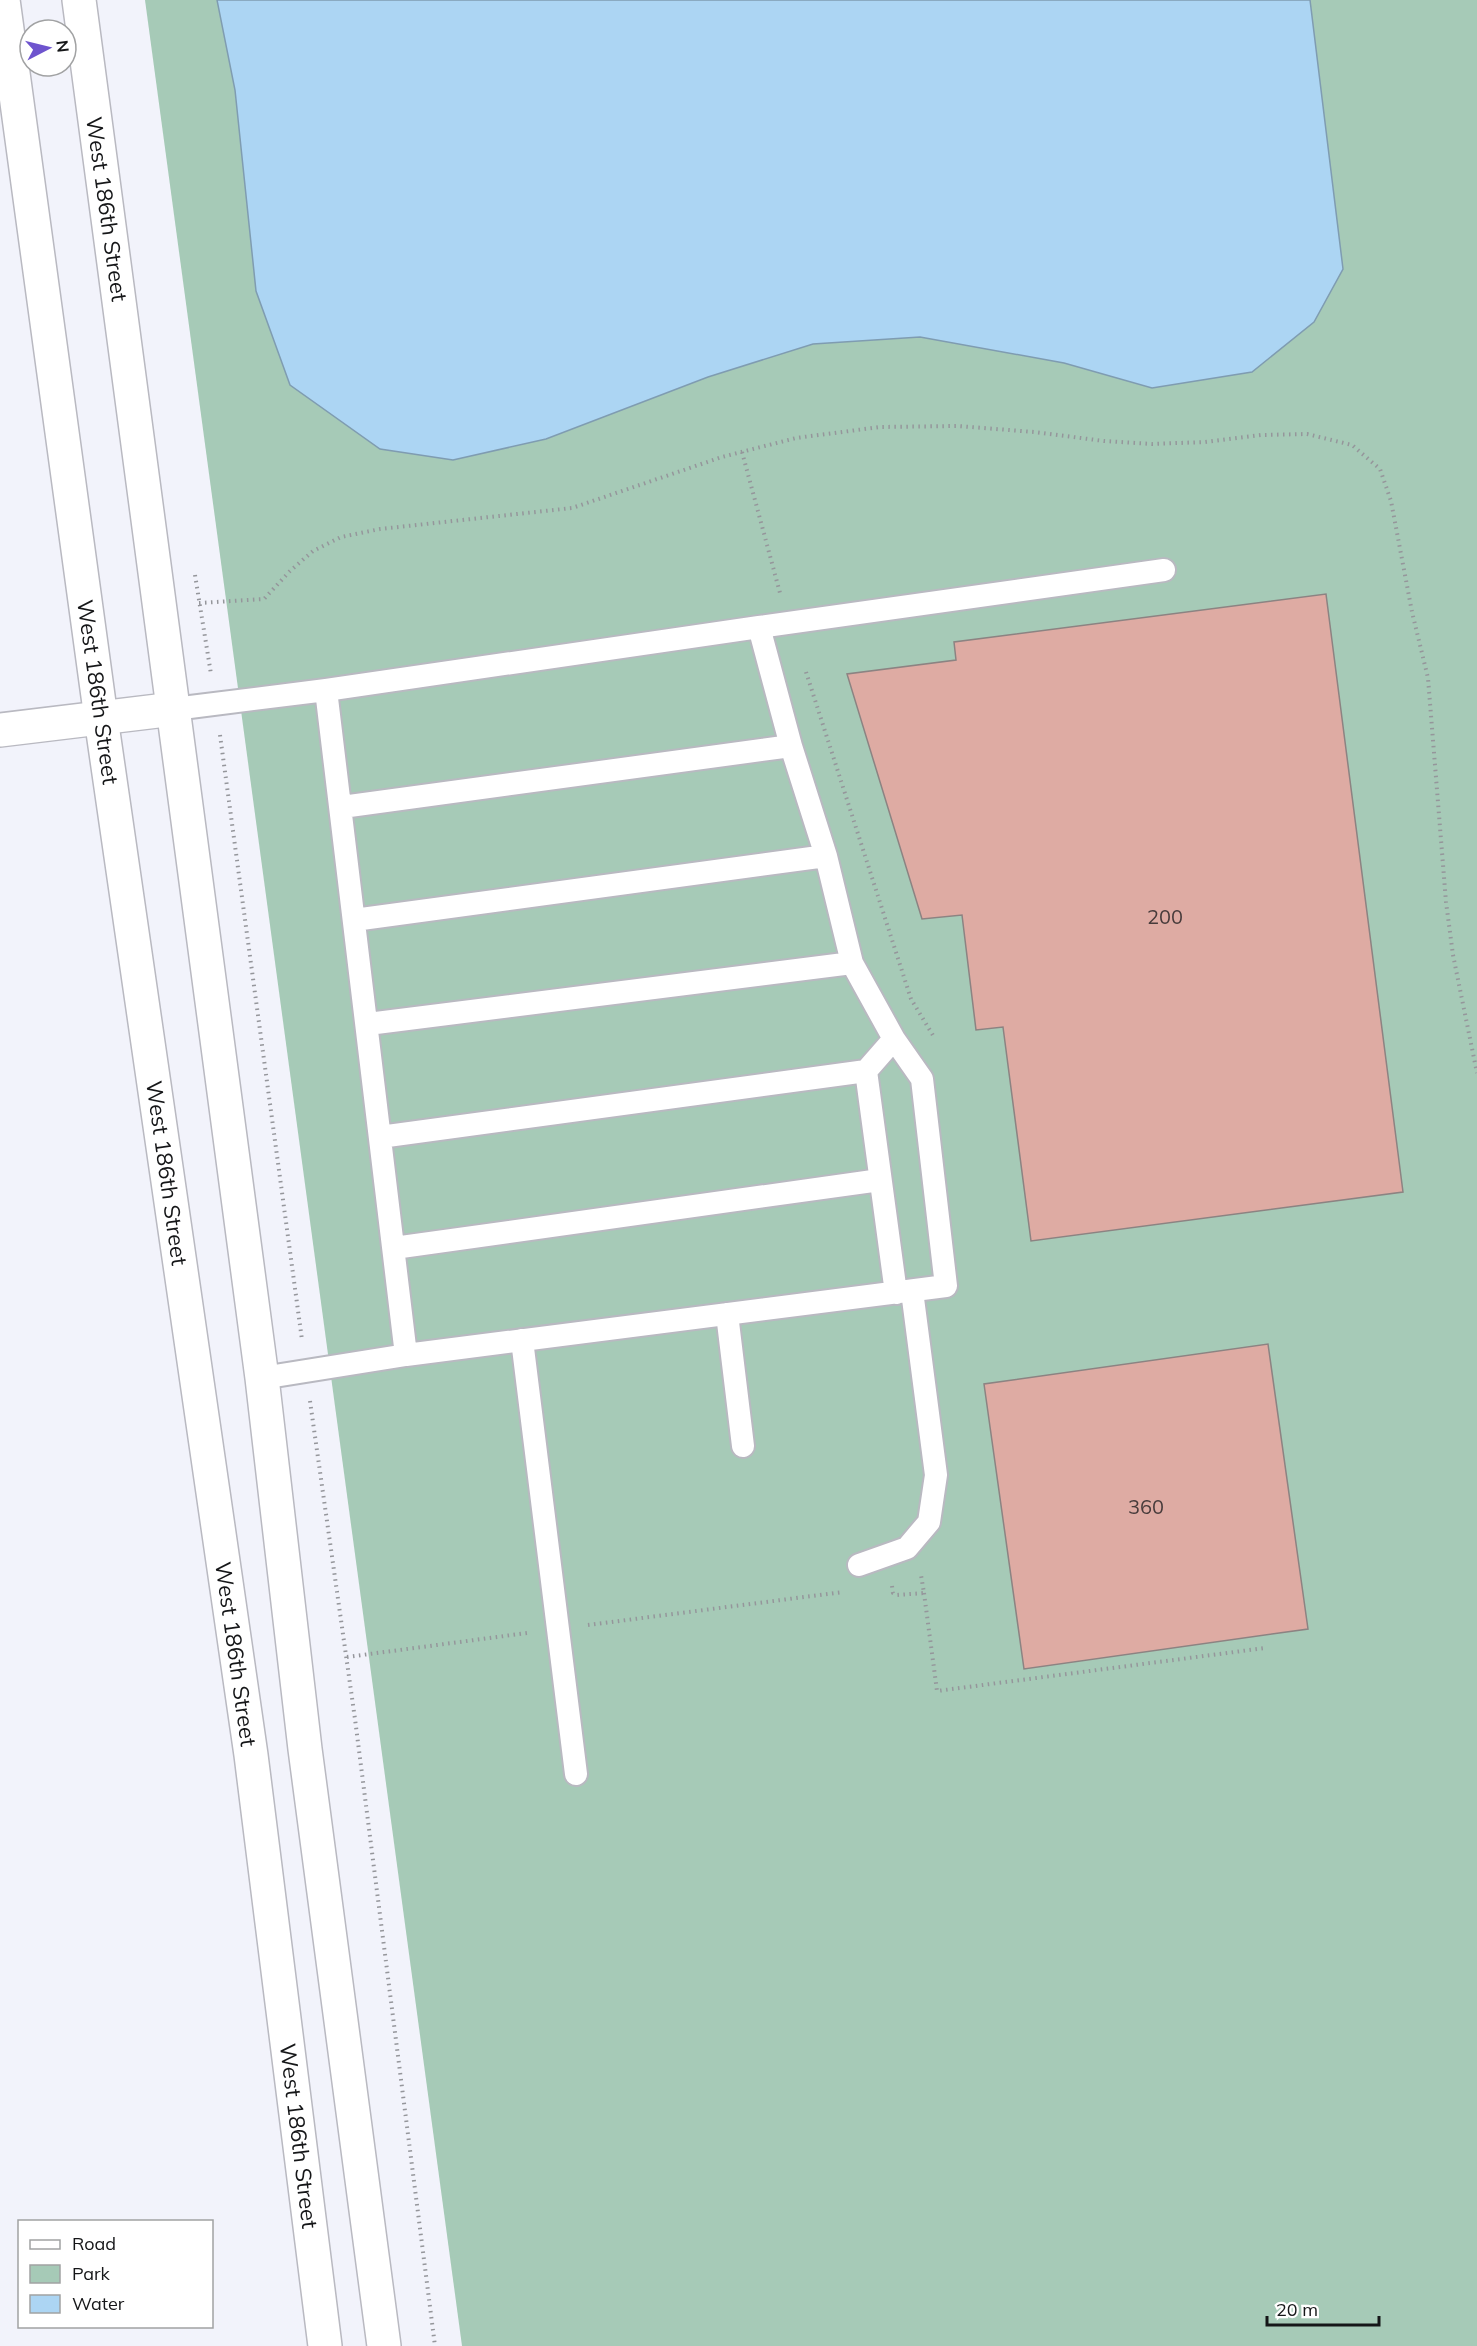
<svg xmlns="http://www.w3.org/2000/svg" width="1477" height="2346" font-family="Mulish,sans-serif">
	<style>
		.green { fill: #a6cab7 }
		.water { fill: #acd5f3; stroke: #7f9cb1; stroke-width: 1.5 }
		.building { fill: #deaba3; stroke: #8c8382; stroke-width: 1.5 }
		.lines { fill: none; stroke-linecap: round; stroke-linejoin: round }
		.service-casing { stroke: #b9b9c1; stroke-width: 26 }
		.minor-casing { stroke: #b9b9c1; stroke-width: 36 }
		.tertiary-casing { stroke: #b9b9c1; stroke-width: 36 }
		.path { stroke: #95969b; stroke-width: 4; stroke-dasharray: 1.5 4.5; stroke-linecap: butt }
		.service { stroke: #fff; stroke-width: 22 }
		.minor { stroke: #fff; stroke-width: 33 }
		.tertiary { stroke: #fff; stroke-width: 33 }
		.labels { text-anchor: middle; stroke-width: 6; stroke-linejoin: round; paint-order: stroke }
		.number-label { font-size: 20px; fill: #473b3b }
		.street-label { font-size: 22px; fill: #151618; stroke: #fff }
	</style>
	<rect width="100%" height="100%" fill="#f2f3fb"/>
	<!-- green -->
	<path class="green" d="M145,0H1477V2346H462Z"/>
	<!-- water -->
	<path class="water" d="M217,0H1310L1343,269L1314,322L1252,372L1152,388L1064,363L920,337L813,344L708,377L546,439L453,460L380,449L290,385L256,291L235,90Z"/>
	<!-- building -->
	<path class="building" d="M1326,594L1403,1192L1031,1241L1003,1027L976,1030L962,915L922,919L847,674L956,660L954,642Z
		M1268,1344L1308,1629L1024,1669L984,1384Z"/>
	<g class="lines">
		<defs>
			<path id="service" d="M759,627L1164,570
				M326,690L406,1355
				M174,709L326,690L759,627L791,746L826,856L852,963L894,1039L922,1079L946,1286L406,1355L262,1378
				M342,807L791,746
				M354,920L826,856
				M368,1024L852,963
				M894,1039L866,1071L896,1293
				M380,1137L866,1071
				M394,1248L880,1180
				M727,1314L743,1446
				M522,1340L576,1774
				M859,1565L907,1548L929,1522L936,1475L912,1291"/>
			<path id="minor" d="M0,730L174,709"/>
			<path id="tertiary" d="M3,0L101,718L251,1755L325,2346
				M79,0L262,1378L305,1749L384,2346"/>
		</defs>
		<!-- service casing -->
		<use href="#service" class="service-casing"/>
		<!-- minor casing -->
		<use href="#minor" class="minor-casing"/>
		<!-- tertiary casing -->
		<use href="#tertiary" class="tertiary-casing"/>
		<!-- path -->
		<path class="path" d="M742,452L780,593
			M195,575L211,674
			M199,603L264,599L290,571L313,551L341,537L380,529L572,508L722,457L796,438L880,427L958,426L1034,432L1104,441L1152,444L1205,442L1261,435L1307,434L1352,445L1380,469L1391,501L1412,612L1428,678L1446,902L1453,955L1477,1073
			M806,672L911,999L934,1037
			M220,735L302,1340
			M310,1401L355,1719L435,2346
			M892,1586L893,1593L897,1595L924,1593L921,1575
			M924,1593L937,1691L1265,1648
			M588,1625L843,1592
			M347,1657L527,1633"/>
		<!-- service -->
		<use href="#service" class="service"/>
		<!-- minor -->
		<use href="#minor" class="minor"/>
		<!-- tertiary -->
		<use href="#tertiary" class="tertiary"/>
	</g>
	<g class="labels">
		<!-- number labels -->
		<g class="number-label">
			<text x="1165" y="924">200</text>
			<text x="1146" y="1514">360</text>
		</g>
		<!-- street labels -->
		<g class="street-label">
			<text transform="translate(107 209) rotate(82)" y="8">West 186th Street</text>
			<text transform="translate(98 692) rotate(82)" y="8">West 186th Street</text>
			<text transform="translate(167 1173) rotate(82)" y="8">West 186th Street</text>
			<text transform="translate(236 1654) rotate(82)" y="8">West 186th Street</text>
			<text transform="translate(299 2136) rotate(83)" y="8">West 186th Street</text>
		</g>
	</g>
	<!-- legend -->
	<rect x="18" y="2220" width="195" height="108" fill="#ffffff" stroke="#a1a2a3" stroke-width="1.5"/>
	<rect x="30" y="2240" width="30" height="9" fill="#ffffff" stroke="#a1a2a3" stroke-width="1.5"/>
	<text x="72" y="2250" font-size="18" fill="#151618">Road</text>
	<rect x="30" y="2265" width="30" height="18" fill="#a6cab7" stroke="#a1a2a3" stroke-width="1.5"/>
	<text x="72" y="2280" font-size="18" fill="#151618">Park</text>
	<rect x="30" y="2295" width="30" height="18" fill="#acd5f3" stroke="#a1a2a3" stroke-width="1.5"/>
	<text x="72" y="2310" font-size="18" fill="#151618">Water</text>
	<!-- north arrow -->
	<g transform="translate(48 48) rotate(83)"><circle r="28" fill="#ffffff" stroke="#a1a2a3" stroke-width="1.5"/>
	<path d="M0-4.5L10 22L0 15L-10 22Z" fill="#6e54ce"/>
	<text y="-9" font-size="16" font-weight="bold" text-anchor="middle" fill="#151618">N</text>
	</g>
	<!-- scale -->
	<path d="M1267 2316v9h112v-9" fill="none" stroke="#151618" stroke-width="3"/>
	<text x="1276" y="2316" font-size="18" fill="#151618" stroke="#ffffff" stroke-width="4.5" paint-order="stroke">20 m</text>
</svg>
